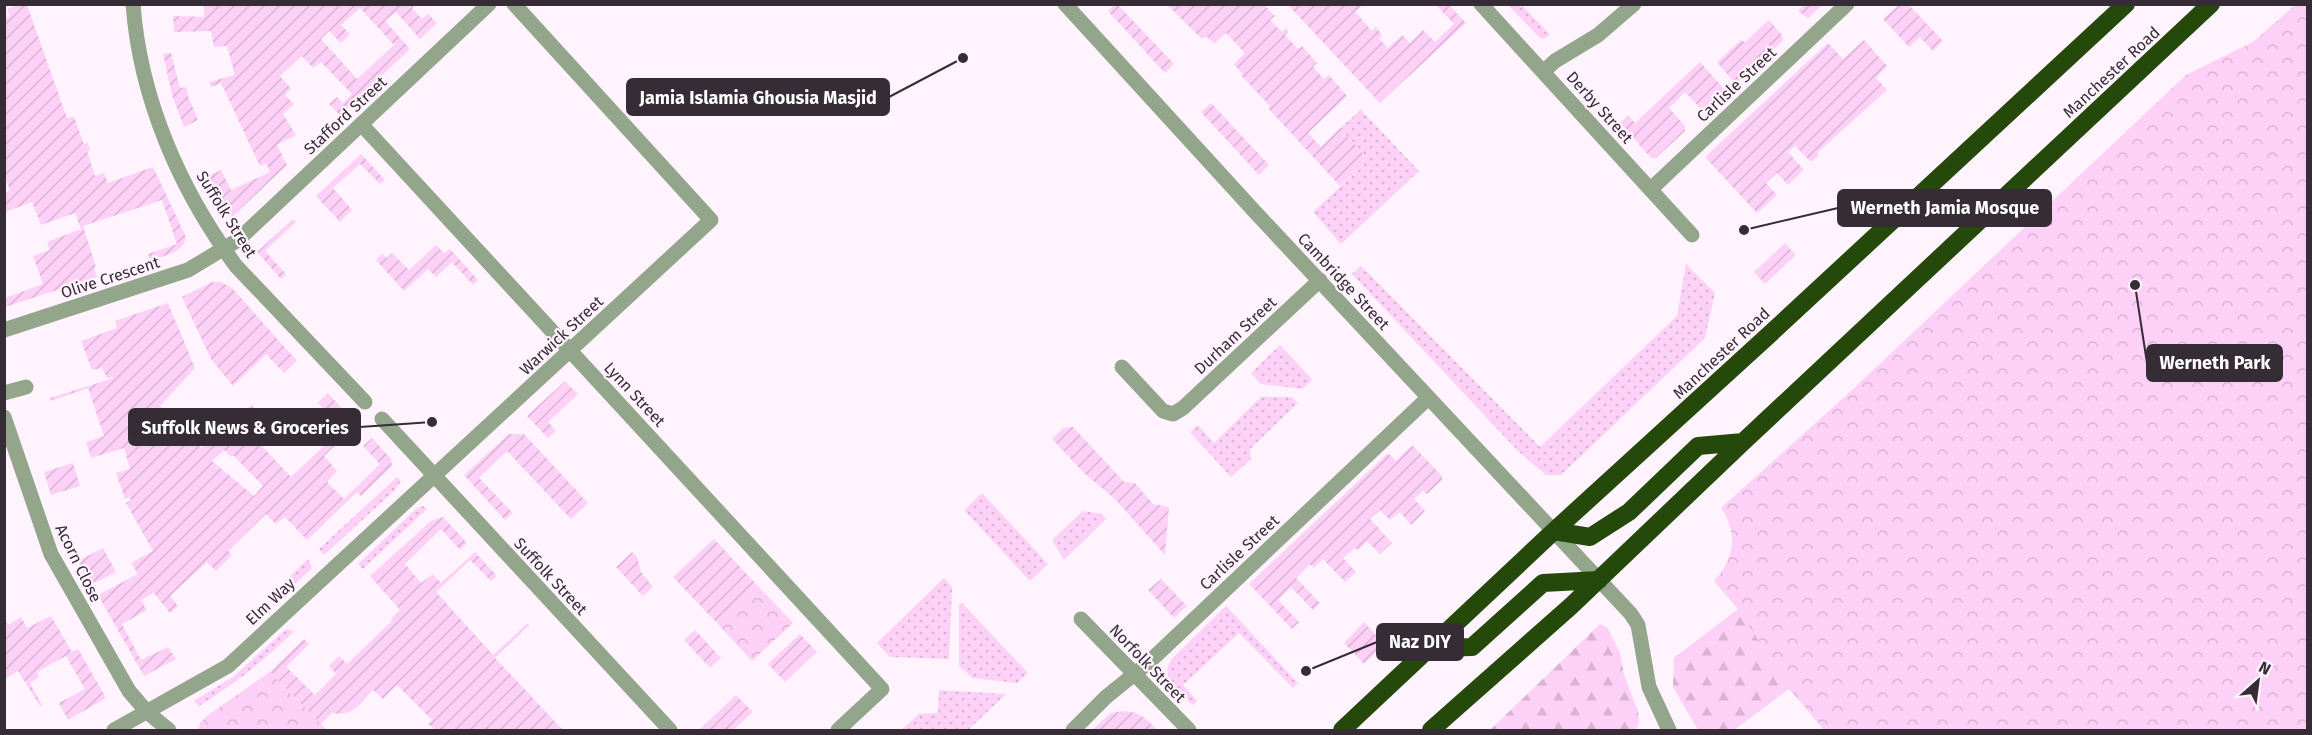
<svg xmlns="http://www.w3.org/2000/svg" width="2312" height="735" font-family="'Fira Sans',sans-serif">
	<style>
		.grass { fill: url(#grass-dots) }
		.forest { fill: url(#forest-firs) }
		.park { fill: url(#park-crowns) }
		.garden { fill: url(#garden-furrows); fill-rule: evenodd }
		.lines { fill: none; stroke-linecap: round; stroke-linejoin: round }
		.minor { stroke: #93a58a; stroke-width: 15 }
		.highway { stroke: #25490b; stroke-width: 18 }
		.labels { text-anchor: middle; stroke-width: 4.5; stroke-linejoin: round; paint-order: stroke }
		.street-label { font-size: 16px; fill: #362c35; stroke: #fff4fd }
		.leader { fill: none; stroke: #362c35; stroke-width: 2 }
		.callout-dot { fill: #362c35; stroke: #fff4fd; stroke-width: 2 }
		.callout { fill: #362c35; stroke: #362c35; stroke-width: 2 }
		.callout-label { font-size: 18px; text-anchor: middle; font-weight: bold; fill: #fff }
	</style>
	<defs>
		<pattern id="grass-dots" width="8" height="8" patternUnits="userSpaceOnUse" patternTransform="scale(1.5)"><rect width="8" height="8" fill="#fcd0f7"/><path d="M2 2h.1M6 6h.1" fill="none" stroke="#d9b3d4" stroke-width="1.8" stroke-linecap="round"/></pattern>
		<pattern id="forest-firs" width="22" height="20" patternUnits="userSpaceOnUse" patternTransform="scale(1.5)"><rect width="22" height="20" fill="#fcd0f7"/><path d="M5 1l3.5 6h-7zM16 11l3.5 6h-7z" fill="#d9b3d4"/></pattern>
		<pattern id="park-crowns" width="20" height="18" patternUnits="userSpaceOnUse" patternTransform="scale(1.5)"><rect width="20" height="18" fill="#fcd0f7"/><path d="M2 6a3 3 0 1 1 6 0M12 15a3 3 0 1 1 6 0" fill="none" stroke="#d9b3d4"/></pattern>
		<pattern id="garden-furrows" width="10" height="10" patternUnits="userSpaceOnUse" patternTransform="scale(1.5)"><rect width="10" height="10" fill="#fcd0f7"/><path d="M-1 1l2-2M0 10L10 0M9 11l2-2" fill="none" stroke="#d9b3d4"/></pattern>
	</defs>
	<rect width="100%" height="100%" fill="#fff4fd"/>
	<!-- grass -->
	<path class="grass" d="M1508,5H1522L1550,35L1543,39L1539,37Z
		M1361,110L1419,171L1341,244L1313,212L1369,160L1340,128Z
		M1686,264L1715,293L1705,338L1561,475H1546L1517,450L1352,274L1361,266L1540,447L1677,316Z
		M1280,345L1312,379L1303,389L1261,384L1251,373Z
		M1261,397H1292L1298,403L1250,449L1251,459L1231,477L1190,432L1198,425L1214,443Z
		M397,477L401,481L395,490L324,555L319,549Z
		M982,493L1048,564L1030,581L964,510Z
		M423,506L427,509L363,569L358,564L416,509Z
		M1083,511L1102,514L1106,519L1064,560L1052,540Z
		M308,559L312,568L280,598L271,595Z
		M944,578L952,587L949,659L890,657L877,643Z
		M962,603L1028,673L1017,683L973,678L959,666V605Z
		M1226,606L1298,683L1293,688L1239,633L1183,685L1197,701L1193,705C1180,692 1159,679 1171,660Z
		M286,629L294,631C264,661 234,684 199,706L194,701L233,677Z
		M939,690L1006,694L968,730H901L919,714L938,713Z"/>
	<!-- forest -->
	<path class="forest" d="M1757,584L1826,730L1789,689L1734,730H1698L1673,687L1674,658L1738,609Z
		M1600,624L1608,628L1620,653L1624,675L1638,711L1639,723L1636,730H1490Z"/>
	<!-- park -->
	<path class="park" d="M2295,5H2307V730H1824L1789,688L1738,609L1714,581C1735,558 1738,533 1721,508L1850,392L2186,75L2253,42Z
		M756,584L793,623L752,661L716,622Z
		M270,672L327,730H198L200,723L208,715Z"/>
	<!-- garden -->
	<path class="garden" d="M19,4L27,5L67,118L74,117L84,144L88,143L90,150L87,151L95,176L104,173L108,183L153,167L186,237C183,254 164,255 150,261L148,254L177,244L162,200L83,226L96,267L94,268L97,277L5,307V298L43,284L33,256L50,250L47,242L81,229L75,213L41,225L32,202L5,212V193L10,190L4,175L5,18L10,16L7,9Z
		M1116,4L1118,5L1174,64L1165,73L1108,11Z
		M1805,4H1822V5L1808,18L1798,11Z
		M204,5H416L412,8L422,19L428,14L437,23L420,39L396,12L385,21L410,49L340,115L329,104L337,97L343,103L352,94L321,62L313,68L302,56L280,76L291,89L285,95L294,104L283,114L296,135L277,145L287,165L232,217L227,215L206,177L221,170L231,190L270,172L266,163L260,166L221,83L211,87L209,82L235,75L227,46L214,47L211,31L174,32L173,16L204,17ZM360,8L394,45L357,79L321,39L329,31L341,43L350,34L341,25Z
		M1167,5H1264L1275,16L1270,20L1282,32L1286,28L1288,32L1285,35L1298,49L1302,46L1317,63L1313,67L1324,79L1329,75L1347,96L1308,133L1321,147L1340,128L1369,160L1340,186L1268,108L1270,106L1241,75L1242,74L1234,64L1245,53L1226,33L1214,44L1206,36L1202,39Z
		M1288,5H1363L1355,12L1372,31L1376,27L1382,35L1379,38L1388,48L1402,35L1410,43L1423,30L1435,42L1454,24L1436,5H1449L1466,23L1380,103Z
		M1899,5H1909L1943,41L1933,51L1920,37L1909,47L1883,19Z
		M1769,20L1782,35L1783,41L1770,52L1766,50L1759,58V63L1737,82L1733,81L1717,62L1741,40L1745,42Z
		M1864,40L1887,66L1876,78L1887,90L1817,153L1819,155L1811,162L1795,146L1788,152L1804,170L1788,185L1777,173L1766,183L1777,195L1757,213L1705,157L1828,43L1843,59Z
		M171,53L180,88L186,87L188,96L198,120L184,127L172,95L163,54Z
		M1700,62L1725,90L1724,94L1706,111L1702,110L1685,92L1669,108L1685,126V131L1656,158H1651L1620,123L1628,115L1635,123Z
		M1211,103L1269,165L1259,175L1201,112Z
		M361,154L385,180L380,184L360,164L333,188L352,210L340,222L316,196Z
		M293,219L296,222L265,251L286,274L281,279L257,252Z
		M1785,243L1796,255L1765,284L1754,272Z
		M436,245L444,253L450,249L478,280L473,285L452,262L436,277L428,269L404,291L376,260L382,254L387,258L392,253L409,270Z
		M212,282H221L233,289L297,361L284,373L266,354L233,386L211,359L182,297Z
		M168,303L195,368L160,406L201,448L228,422L231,424L251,405L273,428L258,442L291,477L342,429L318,403L328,393L357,425L324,456L337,471L327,482L344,499L380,464L363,446L372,438L391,459L392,466L361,496L357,492L307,540L285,517L276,524L266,514L228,551L232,555L216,571L207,562L170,596L178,606L170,613L154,593L141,600L147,610L122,624L141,660L168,647L176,659L144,676L98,595L138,574L131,563L153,551L126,503L131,500L129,497L125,499L116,473L130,469L124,448L91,458L86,442L104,436L88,388L51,401L50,398L117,377L107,378L102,368L92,370L81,341L117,328L115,321ZM224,450L231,457L233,455L263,486L254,496L212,461Z
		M565,381L578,394L548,422L556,431L548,438L527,416Z
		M1073,427L1124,482L1135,483L1153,504L1169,507L1165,555L1115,499L1085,474L1052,439L1063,428Z
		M509,434H524L588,503L571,519L507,451L479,478L513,513L505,520L464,475Z
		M1412,445L1442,476V480L1427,494L1423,491L1414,499L1425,511L1411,525L1400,512L1390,520L1380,510L1370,519L1392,543L1380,554L1367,541L1358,550L1355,548L1343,558L1356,572L1345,582L1323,559L1314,568L1310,564L1296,578L1320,603L1313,610L1291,587L1278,600L1299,622L1292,629L1249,584L1388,453L1396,461Z
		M73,463L80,486L51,495L44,472Z
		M443,517L467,543L460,550L441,529L405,564L421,583L433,574L441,583L475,552L497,576L491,581L470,560L436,592L493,655L528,623L529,625L495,658L563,730H435L428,724L432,720L397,685L383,699L373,690C359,704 353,717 332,713L321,724L270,672L304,639L309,644L286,667L315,695L336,674L329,666L339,656L347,664L392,621L391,619L400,610L370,576L431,521Z
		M714,539L756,584L716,622L673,577Z
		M103,548L116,572L90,585L78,561Z
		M632,552L637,557L641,572L653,587L643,596L616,567Z
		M1161,579L1187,606L1174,618L1148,590Z
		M51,616L72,652L78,649L106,698L68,720L59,703L85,689L66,656L37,672L39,677L30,683L42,705L40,706L18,671L5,679V620L8,625L21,617L27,628Z
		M1364,622L1384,644L1364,664L1344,643Z
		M695,630L721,658L710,668L684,640Z
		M800,634L817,652L785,682L768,664Z
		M736,695L753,712L733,730H701L700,729Z
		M1124,711C1140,712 1147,719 1157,730H1092L1111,713Z"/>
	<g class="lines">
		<!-- minor -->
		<path class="minor" d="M133,4C140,99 180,190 236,266L365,402
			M1065,4L1256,213L1631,614L1638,625L1649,687L1669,730
			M1481,4L1692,235
			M1543,72L1555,61L1598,35L1634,4
			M361,124L882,689L838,730
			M1651,189L1847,4
			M4,330L188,270L238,240L489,4
			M1122,367L1163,411L1173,414L1183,408L1320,280
			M4,393L26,387
			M4,417L51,554L129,691L147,712L169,730
			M382,419L670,730
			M1081,619L1189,730
			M114,730L228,666L711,220L514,4
			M1073,730L1106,697L1148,663L1428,398"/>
		<!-- highway -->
		<path class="highway" d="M1554,531L1590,537L1629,512L1698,446L1743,442
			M1431,648L1472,647L1543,583L1599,580
			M1342,730L1554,531L1770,334L2126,4
			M1431,730L1571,606L1743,442L2211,4"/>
	</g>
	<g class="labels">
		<!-- street labels -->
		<g class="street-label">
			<text transform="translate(2111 72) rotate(-43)" y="6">Manchester Road</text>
			<text transform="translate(1736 84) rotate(-43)" y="6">Carlisle Street</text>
			<text transform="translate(1600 107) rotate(48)" y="6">Derby Street</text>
			<text transform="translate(345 115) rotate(-43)" y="6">Stafford Street</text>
			<text transform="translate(227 214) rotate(58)" y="6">Suffolk Street</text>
			<text transform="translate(110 277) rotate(-18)" y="6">Olive Crescent</text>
			<text transform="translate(1344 281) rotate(47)" y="6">Cambridge Street</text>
			<text transform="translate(561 335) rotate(-43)" y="6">Warwick Street</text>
			<text transform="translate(1235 335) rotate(-43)" y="6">Durham Street</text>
			<text transform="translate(1721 353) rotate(-43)" y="6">Manchester Road</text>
			<text transform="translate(635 394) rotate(47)" y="6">Lynn Street</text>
			<text transform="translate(1239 552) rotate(-43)" y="6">Carlisle Street</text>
			<text transform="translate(79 563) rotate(64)" y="6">Acorn Close</text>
			<text transform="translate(551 576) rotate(47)" y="6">Suffolk Street</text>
			<text transform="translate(270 601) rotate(-43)" y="6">Elm Way</text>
			<text transform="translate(1148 663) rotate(46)" y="6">Norfolk Street</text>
		</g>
	</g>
	<!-- callouts -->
	<path class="leader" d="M963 58L889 97M1744 230L1838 208M2135 285L2147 363M432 422L360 427M1306 671L1377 642"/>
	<g class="callout-dot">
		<circle cx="963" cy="58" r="6"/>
		<circle cx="1744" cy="230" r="6"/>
		<circle cx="2135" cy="285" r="6"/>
		<circle cx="432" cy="422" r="6"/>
		<circle cx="1306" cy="671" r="6"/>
	</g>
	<g class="callout">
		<rect x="627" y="79" width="262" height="36" rx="6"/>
		<rect x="1838" y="190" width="213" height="36" rx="6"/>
		<rect x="2147" y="345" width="135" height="36" rx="6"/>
		<rect x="129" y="409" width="231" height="36" rx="6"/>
		<rect x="1377" y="624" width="86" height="36" rx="6"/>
	</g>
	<g class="callout-label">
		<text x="758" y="104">Jamia Islamia Ghousia Masjid</text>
		<text x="1945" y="214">Werneth Jamia Mosque</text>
		<text x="2215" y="369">Werneth Park</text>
		<text x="245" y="434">Suffolk News &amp; Groceries</text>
		<text x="1420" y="648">Naz DIY</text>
	</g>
	<!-- border -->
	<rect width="2312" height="735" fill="none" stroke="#362c35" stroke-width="12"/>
	<!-- north arrow -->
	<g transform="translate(2258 681) rotate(28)" stroke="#fff4fd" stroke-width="4.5" paint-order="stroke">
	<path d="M0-4.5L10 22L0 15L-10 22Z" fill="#362c35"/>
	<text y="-9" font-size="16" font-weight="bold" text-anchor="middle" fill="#362c35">N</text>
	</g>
</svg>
